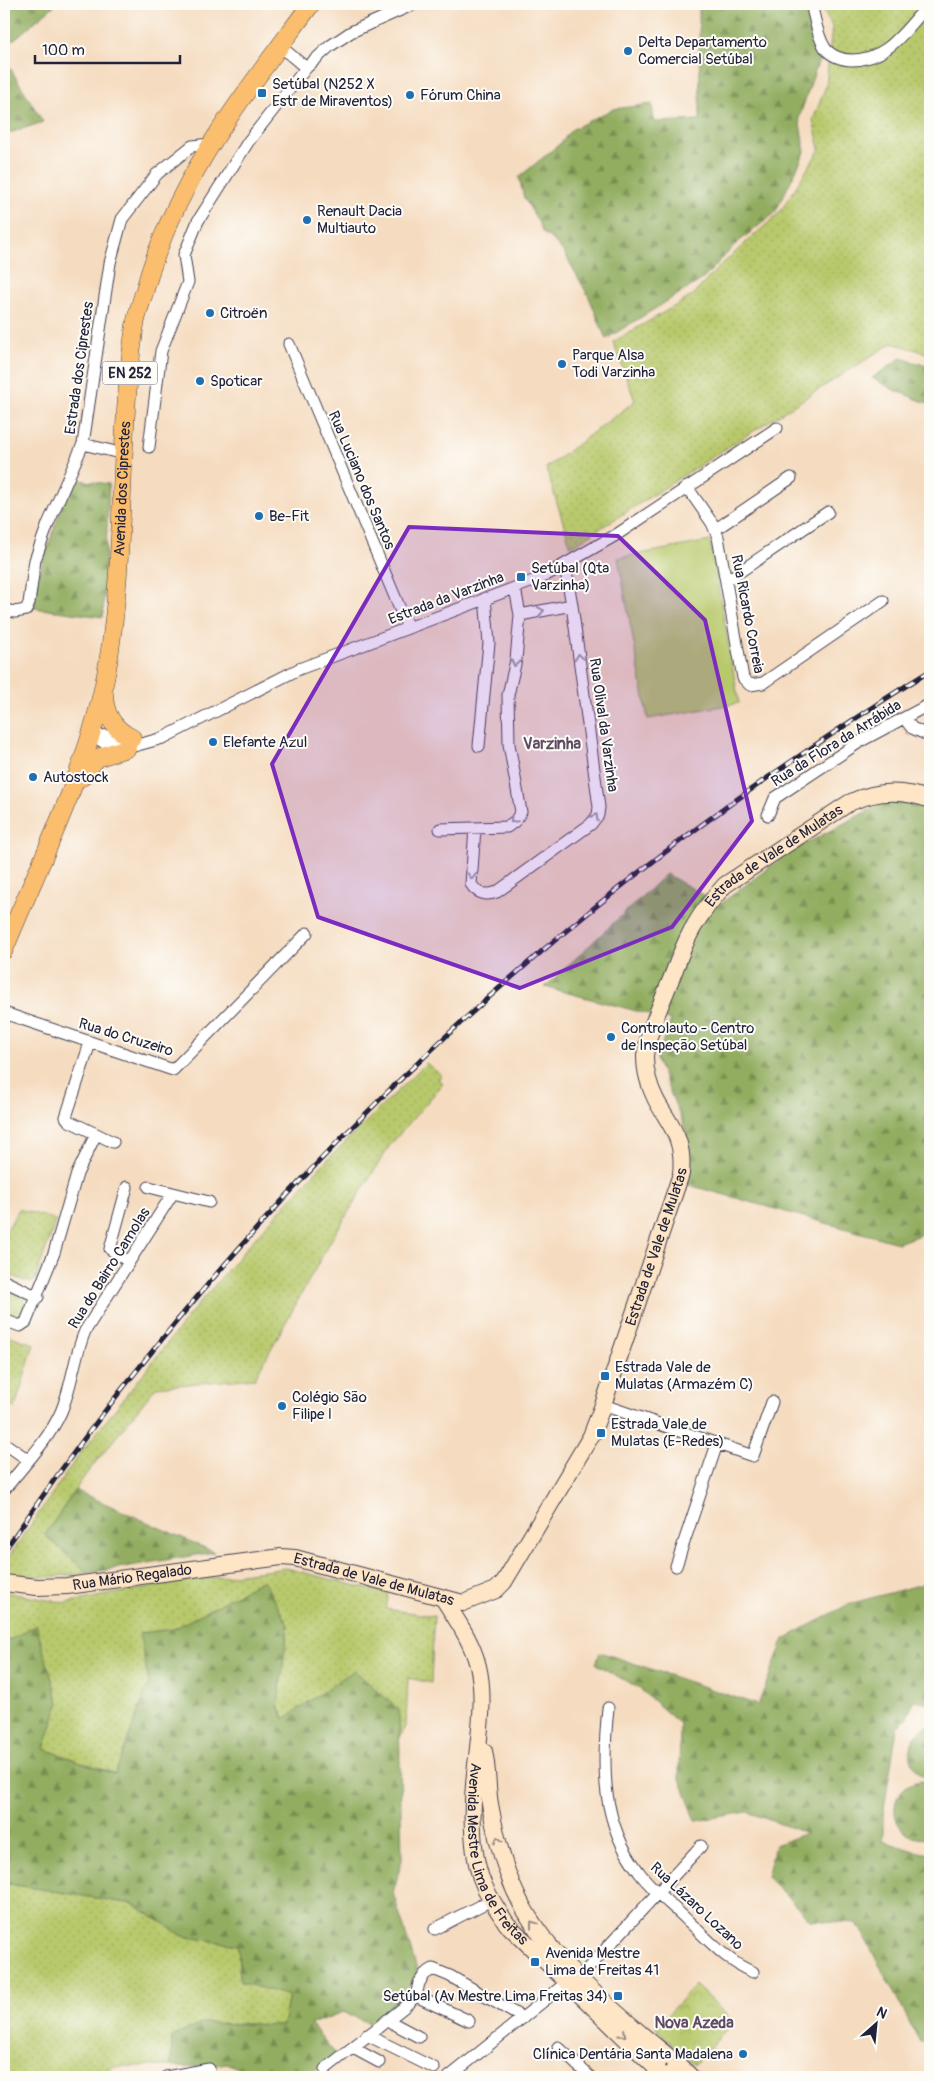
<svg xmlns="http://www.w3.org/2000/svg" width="934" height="2081" font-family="Pangolin,sans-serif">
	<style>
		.grass { fill: url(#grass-dots); stroke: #6d7654 }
		.forest { fill: url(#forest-firs); stroke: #5a684e }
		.park { fill: url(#park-crowns); stroke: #6d7654 }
		.garden { fill: #b8c96c; stroke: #6d7654 }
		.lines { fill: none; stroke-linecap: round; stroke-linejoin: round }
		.street-casing { stroke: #423e4f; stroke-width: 13 }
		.secondary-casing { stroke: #423e4f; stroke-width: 18 }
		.primary-casing { stroke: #423e4f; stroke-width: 19 }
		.street { stroke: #fff; stroke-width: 11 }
		.secondary { stroke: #fde5c5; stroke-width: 16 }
		.primary { stroke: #fabe6e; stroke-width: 18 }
		.rail-casing { stroke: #22223b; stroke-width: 5 }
		.rail { stroke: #fdfcf7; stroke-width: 3; stroke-dasharray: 9; stroke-linecap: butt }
		.oneway { stroke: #9c9ca7 }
		.oneway2 { stroke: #9a8d87 }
		.marked { fill: #7b2cbf; fill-opacity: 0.2; stroke: #7b2cbf; stroke-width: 4; stroke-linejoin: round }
		.poi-dot { fill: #1f6fb2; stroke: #fdfcf7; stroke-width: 2 }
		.labels { text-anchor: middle; stroke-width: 4; stroke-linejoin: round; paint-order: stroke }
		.shield { fill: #fdfcf7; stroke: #646373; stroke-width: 1 }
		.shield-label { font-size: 14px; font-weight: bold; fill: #22223b }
		.poi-label { font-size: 15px; fill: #22223b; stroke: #fdfcf7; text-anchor: start }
		.street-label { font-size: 15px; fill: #22223b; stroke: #fdfcf7 }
		.neighbourhood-label { font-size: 16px; font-weight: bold; fill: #5f4c64; stroke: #fdfcf7 }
	</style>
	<defs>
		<pattern id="grass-dots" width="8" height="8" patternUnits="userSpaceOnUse" patternTransform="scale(1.25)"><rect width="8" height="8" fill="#b8c96c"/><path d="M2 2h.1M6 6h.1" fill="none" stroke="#9eac5e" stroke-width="1.8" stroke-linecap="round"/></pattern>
		<pattern id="forest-firs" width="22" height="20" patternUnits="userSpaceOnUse" patternTransform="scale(1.25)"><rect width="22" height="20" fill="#92ad60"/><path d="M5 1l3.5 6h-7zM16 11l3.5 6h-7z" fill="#778c50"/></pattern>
		<pattern id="park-crowns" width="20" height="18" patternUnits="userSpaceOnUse" patternTransform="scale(1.25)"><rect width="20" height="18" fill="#b8c96c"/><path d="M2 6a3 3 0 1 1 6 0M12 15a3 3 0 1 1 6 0" fill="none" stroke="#9eac5e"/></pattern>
	</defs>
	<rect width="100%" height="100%" fill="#fdfcf7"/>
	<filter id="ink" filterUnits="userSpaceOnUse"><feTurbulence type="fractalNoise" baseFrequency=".02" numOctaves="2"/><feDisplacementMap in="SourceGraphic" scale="10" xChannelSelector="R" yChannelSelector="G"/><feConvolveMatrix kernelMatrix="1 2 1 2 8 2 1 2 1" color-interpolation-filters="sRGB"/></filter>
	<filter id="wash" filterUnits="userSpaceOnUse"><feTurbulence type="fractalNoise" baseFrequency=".0096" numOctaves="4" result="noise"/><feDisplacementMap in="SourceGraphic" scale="20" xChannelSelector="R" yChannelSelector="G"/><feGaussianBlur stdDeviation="1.12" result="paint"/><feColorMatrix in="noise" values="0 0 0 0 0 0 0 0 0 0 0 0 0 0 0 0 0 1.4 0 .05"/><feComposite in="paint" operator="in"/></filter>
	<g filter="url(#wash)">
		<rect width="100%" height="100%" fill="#f5dcc0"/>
		<!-- grass -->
		<path class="grass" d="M820,4H930V354L892,343L571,547L546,468L635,401L613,342L692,296L719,267L780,212L820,149L813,120L826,86L832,27Z
			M426,1063L442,1076L438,1080L443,1084L390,1145L330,1242L255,1378L156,1387L84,1477L45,1535L88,1573C59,1576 32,1580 4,1572V1564L76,1459L195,1308L261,1231L322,1165Z
			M19,1209L56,1220L35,1280L31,1283L4,1273V1235Z
			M4,1287L29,1300V1304L21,1320L4,1316Z
			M4,1334L34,1344L15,1408L4,1403Z
			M286,1568L389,1594L386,1609L434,1616L431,1683L408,1678L406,1724L400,1738L399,1710L285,1719L278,1705L288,1625L263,1580L174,1629L140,1633L149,1683L116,1774L43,1749L59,1703L36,1626L4,1643V1592L65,1603L165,1584Z
			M4,1883L133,1904L183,1936L238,1945L240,1982L289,1995L283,2025L203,2023L172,2037L171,2066H114L96,2077H4Z"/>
		<!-- forest -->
		<path class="forest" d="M4,4H56L4,48Z
			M699,4H808L821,53L799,118L805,152L775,213L737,243L703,279L606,339L589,297L565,254L555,242L542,232L538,221L524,198L519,177L561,143L571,130L613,109L652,104L654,122L700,120Z
			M4,58L43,122L4,135Z
			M901,358L930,367V407L929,404L894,390L872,378Z
			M71,479L109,484L103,617L33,608L37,579Z
			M888,800L924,806L930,809V1231L898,1243L685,1184L686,1130L656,1059L671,1020L545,987L666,874L720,904L790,852Z
			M75,1490L214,1552L88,1573L45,1535Z
			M263,1580L288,1625L278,1705L284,1719L354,1670L399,1710L402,1860L393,1893L418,1973L395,2009L371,2024L343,2012L311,2024L337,2056L304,2077H259L226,2063L208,2067L171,2066L172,2037L203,2023L283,2025L289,1996L240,1982L238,1945L183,1936L133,1904L4,1883V1643L36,1625L59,1703L44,1749L115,1774L149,1683L139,1633L174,1629Z
			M930,1582V1703L914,1700L906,1719L897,1728L883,1815V1841L914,1851L930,1854V2038L920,2042L857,1923L810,1920L767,1877L775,1845L806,1833L747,1812L696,1821L679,1776L680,1724L640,1689L596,1664L600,1652L758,1705L784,1639L849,1604Z
			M930,1725V1780C904,1769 904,1735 930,1725Z
			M920,1781L930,1782V1838C891,1845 880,1789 920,1781Z"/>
		<!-- park -->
		<path class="park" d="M695,1985L734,2022L694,2065L655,2028Z"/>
		<!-- garden -->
		<path class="garden" d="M710,541L739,703L648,719L618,558Z"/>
	</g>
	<g filter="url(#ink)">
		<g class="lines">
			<defs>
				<path id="street" d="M811,4C815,18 817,36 825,48C831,56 842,60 852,60C891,59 905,28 930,4
					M280,46L306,68
					M289,344L408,628
					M83,444L124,454
					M149,447L161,351L188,282L184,255L198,221L248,142L306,68L330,46L351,32L414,4
					M687,487L712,523L718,537L743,678L750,685L763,683L883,601
					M716,529L791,478
					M726,581L828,512
					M515,588L520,615L572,605L565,566
					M4,610L15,612L26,610L29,603L35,560L48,524L83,444L110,263L122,219L157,174L192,146L210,144
					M904,718L912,728L930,736
					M91,735L110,746L127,748L163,738L299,669L541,578L616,535L777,428
					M91,735L126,737
					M479,746L489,643L485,598
					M768,815L775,798L861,741L930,704
					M475,828L471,884C477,894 487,896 497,892L591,824L598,815L599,807L572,605
					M440,829L507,827L515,821L521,812L509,744L508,695L516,660L520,615
					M4,1013L173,1070L307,933
					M90,1043L66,1117L69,1121L113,1142
					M127,1187L110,1249L129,1262
					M149,1187L209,1202
					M4,1281L38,1297
					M4,1320L20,1326L26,1322L54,1253L77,1174L96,1134
					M603,1405L753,1456L772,1402
					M4,1443L27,1459
					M4,1490C23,1466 48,1441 61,1412C72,1386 74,1357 85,1331L173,1193
					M676,1566L717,1444
					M608,1708C602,1767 601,1823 639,1872C652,1890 672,1905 688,1921C708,1939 727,1962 753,1972
					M435,1929L491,1900
					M579,1978L701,1846
					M416,1996L469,2021
					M387,2020L419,2037
					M367,2035L434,2068
					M558,2047L590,2077
					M353,2048L379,2062
					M325,2069L403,2008L416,1996L419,1983L425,1974L433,1969L450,1976L523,2018
					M166,2077L209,2069
					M449,2077L566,1983"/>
				<g id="secondary">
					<path id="s1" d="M4,1583L37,1587L67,1586L281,1557L295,1558L463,1603L496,1590L504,1582L591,1436L603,1405L681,1174C686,1127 658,1118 648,1079C646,1072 645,1064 645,1056C648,1032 660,1007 669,984C677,965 683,945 693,928C702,912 713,898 725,885L849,803C876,790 902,789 930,800"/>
					<path id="s2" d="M443,1598C456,1619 472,1641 478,1666C485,1695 480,1728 477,1757C472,1792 469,1844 481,1878C487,1895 497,1909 507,1924L655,2067"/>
					<path d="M484,1751C488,1768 487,1787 490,1804C494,1827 500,1852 508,1874C531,1940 588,1989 640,2033C657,2048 675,2060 691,2077"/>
					<path d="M659,2059L656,2065V2070L662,2076L672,2074L676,2064"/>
				</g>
				<g id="primary">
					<path d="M104,693C104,714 113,729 132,738"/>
					<path d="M82,777L97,758L127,748"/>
					<path id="s3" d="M4,950C42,856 91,765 108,663C126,554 118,442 134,332C135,319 140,306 144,293C173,182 244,95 311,4"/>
				</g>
			</defs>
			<!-- street casing -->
			<use href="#street" class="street-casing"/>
			<!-- secondary casing -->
			<use href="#secondary" class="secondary-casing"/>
			<!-- primary casing -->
			<use href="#primary" class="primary-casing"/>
			<!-- street -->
			<use href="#street" class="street"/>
			<!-- secondary -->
			<use href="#secondary" class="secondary"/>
			<!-- primary -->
			<use href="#primary" class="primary"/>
			<defs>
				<path id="rail" d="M4,1551C46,1491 88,1431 134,1374C321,1137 545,928 795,759C839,729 884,699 930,671"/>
			</defs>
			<!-- rail casing -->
			<use href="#rail" class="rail-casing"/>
			<!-- rail -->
			<use href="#rail" class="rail"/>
		</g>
		<!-- one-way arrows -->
		<defs><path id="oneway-chevron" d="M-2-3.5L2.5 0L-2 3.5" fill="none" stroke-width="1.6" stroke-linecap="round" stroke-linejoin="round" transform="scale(1.25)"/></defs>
		<g class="oneway">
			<use href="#oneway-chevron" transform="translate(541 611) rotate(-11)"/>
			<use href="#oneway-chevron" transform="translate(579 657) rotate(-98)"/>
			<use href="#oneway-chevron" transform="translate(515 663) rotate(101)"/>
			<use href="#oneway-chevron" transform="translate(595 817) rotate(-60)"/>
			<use href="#oneway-chevron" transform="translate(513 820) rotate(135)"/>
			<use href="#oneway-chevron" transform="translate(472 876) rotate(91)"/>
		</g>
		<g class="oneway2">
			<use href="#oneway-chevron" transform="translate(498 1840) rotate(-105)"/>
			<use href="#oneway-chevron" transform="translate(533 1924) rotate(-127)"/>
			<use href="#oneway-chevron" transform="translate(623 2034) rotate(43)"/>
		</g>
	</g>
	<!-- marked area -->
	<path class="marked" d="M409,527L618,536L705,620L752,821L672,927L520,988L318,917L272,764Z"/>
	<!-- markers -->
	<g class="poi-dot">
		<circle cx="628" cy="51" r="5"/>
		<rect x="257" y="88" width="10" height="10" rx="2.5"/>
		<circle cx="410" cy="95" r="5"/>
		<circle cx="307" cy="220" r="5"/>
		<circle cx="210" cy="313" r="5"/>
		<circle cx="562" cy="364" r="5"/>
		<circle cx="200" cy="381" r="5"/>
		<circle cx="259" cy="516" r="5"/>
		<rect x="516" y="572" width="10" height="10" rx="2.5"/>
		<circle cx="213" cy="742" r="5"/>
		<circle cx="33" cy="777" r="5"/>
		<circle cx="611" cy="1037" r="5"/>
		<rect x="600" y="1371" width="10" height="10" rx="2.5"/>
		<circle cx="282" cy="1406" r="5"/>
		<rect x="596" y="1428" width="10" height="10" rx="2.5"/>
		<rect x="530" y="1957" width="10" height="10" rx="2.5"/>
		<rect x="613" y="1991" width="10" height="10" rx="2.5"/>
		<circle cx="743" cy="2054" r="5"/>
	</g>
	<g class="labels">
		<!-- shield labels -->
		<rect class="shield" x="102.5" y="361.5" width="55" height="23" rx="4"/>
		<g class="shield-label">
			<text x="130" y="378">EN 252</text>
		</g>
		<!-- poi labels -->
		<g class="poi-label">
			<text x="638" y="47">Delta Departamento<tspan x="638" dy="17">Comercial Setúbal</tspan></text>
			<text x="272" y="89">Setúbal (N252 X<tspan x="272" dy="17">Estr de Miraventos)</tspan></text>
			<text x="420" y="100">Fórum China</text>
			<text x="317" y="216">Renault Dacia<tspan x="317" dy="17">Multiauto</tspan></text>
			<text x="220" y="318">Citroën</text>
			<text x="572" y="360">Parque Alsa<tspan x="572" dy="17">Todi Varzinha</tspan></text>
			<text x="210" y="386">Spoticar</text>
			<text x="269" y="521">Be-Fit</text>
			<text x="531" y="573">Setúbal (Qta<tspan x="531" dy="17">Varzinha)</tspan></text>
			<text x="223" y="747">Elefante Azul</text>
			<text x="43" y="782">Autostock</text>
			<text x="621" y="1033">Controlauto - Centro<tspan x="621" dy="17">de Inspeção Setúbal</tspan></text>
			<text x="615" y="1372">Estrada Vale de<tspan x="615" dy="17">Mulatas (Armazém C)</tspan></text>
			<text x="292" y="1402">Colégio São<tspan x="292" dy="17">Filipe I</tspan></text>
			<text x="611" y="1429">Estrada Vale de<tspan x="611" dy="17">Mulatas (E-Redes)</tspan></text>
			<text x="545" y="1958">Avenida Mestre<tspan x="545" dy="17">Lima de Freitas 41</tspan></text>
			<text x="608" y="2001" text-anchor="end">Setúbal (Av Mestre Lima Freitas 34)</text>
			<text x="733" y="2059" text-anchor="end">Clínica Dentária Santa Madalena</text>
		</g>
		<!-- street labels -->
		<g class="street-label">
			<text transform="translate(79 368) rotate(-82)" y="5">Estrada dos Ciprestes</text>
			<text transform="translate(362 480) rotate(67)" y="5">Rua Luciano dos Santos</text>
			<text dy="5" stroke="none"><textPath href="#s3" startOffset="481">Avenida dos Ciprestes</textPath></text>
			<text transform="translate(446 598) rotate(-21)" y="5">Estrada da Varzinha</text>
			<text transform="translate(748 614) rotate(79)" y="5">Rua Ricardo Correia</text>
			<text transform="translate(604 725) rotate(82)" y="5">Rua Olival da Varzinha</text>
			<text transform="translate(836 743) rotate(-32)" y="5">Rua da Flora da Arrábida</text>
			<text dy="5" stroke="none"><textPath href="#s1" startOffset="1334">Estrada de Vale de Mulatas</textPath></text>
			<text transform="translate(126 1037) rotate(17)" y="5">Rua do Cruzeiro</text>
			<text dy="5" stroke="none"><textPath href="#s1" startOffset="884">Estrada de Vale de Mulatas</textPath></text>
			<text transform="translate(109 1268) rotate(-58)" y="5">Rua do Bairro Camolas</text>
			<text dy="5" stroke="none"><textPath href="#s1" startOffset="129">Rua Mário Regalado</textPath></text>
			<text dy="5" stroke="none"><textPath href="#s1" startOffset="375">Estrada de Vale de Mulatas</textPath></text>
			<text dy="5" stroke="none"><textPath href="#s2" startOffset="272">Avenida Mestre Lima de Freitas</textPath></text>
			<text transform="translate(697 1906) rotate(43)" y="5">Rua Lázaro Lozano</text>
		</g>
		<!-- neighbourhood labels -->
		<g class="neighbourhood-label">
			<text x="552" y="749">Varzinha</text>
			<text x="694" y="2028">Nova Azeda</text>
		</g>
	</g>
	<!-- margin -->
	<rect width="934" height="2081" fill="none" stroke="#fdfcf7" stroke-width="20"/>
	<!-- north arrow -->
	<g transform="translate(876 2024) rotate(27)" stroke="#fdfcf7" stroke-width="4" paint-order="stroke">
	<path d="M0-4L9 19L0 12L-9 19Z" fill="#22223b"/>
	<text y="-8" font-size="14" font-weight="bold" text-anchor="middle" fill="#22223b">N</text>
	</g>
	<!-- scale -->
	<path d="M35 55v8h145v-8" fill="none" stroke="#22223b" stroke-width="2.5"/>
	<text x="42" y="55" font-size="15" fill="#22223b" stroke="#fdfcf7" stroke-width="4" paint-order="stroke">100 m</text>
</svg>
